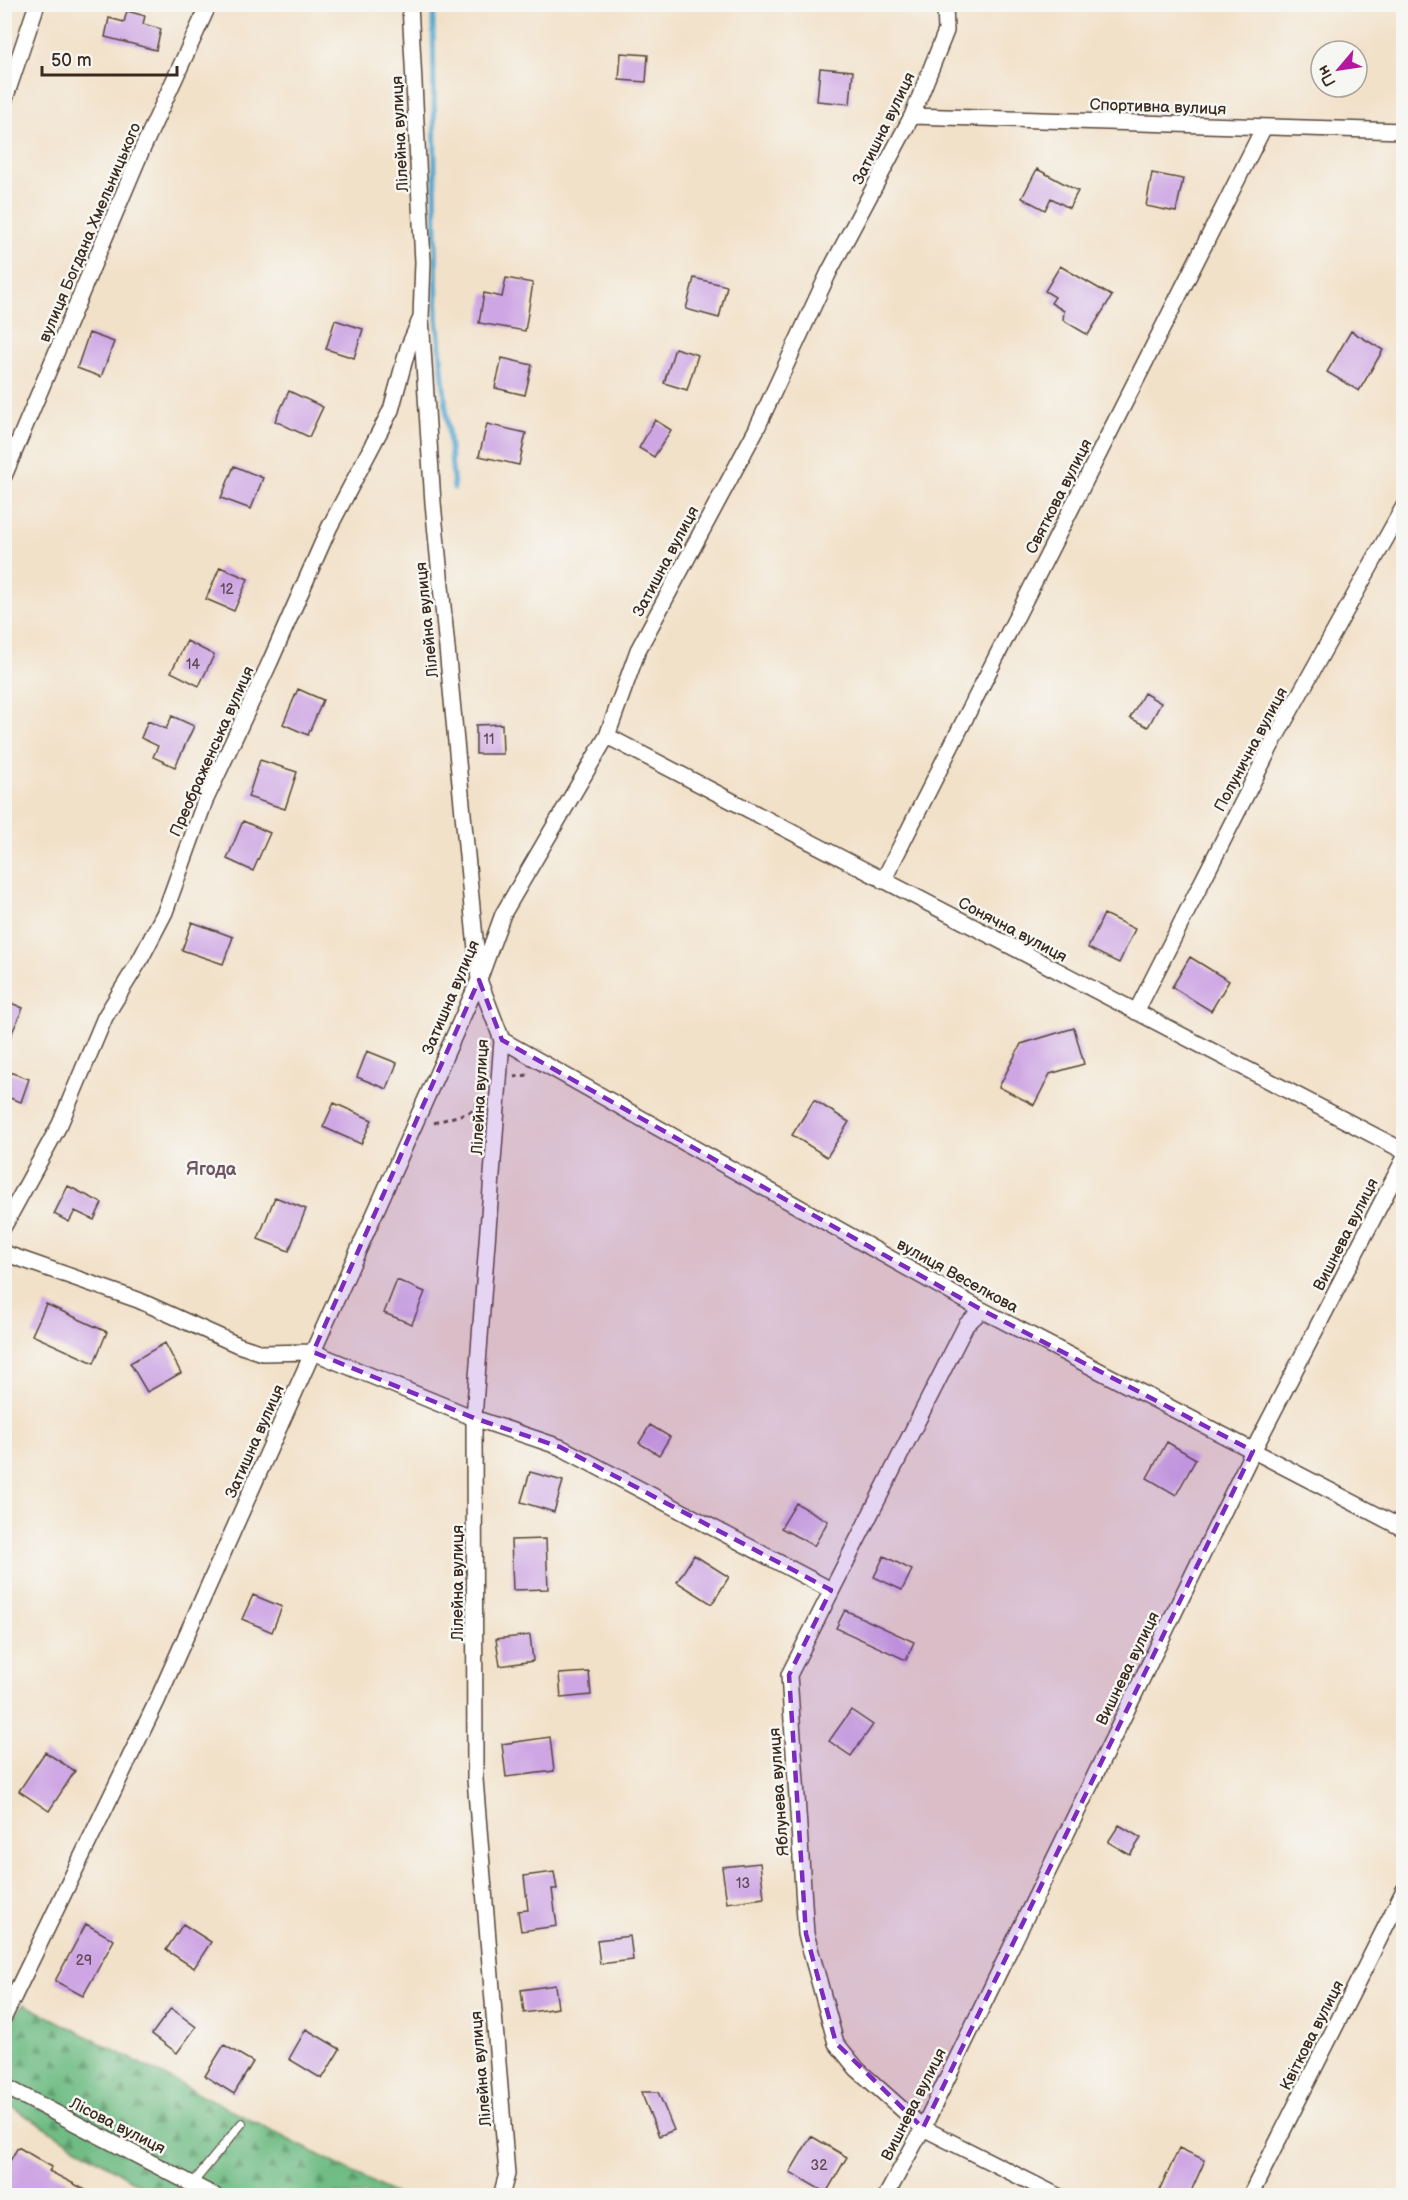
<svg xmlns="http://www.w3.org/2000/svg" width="1408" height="2200" font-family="'Balsamiq Sans',sans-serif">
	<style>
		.forest { fill: url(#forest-firs); stroke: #557351; stroke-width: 1.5 }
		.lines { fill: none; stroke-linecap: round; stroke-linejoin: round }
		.stream { stroke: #54a7cf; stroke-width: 5 }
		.building { fill: #cea6e4 }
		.lane-casing { stroke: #564538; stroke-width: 10 }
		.street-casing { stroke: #564538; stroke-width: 18 }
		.path { stroke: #564538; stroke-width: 3; stroke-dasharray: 4.5 4.5; stroke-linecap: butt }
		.lane { stroke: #fff; stroke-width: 8 }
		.street { stroke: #fff; stroke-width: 15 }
		.marked { fill: #7b2cbf; fill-opacity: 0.2; stroke: #7b2cbf; stroke-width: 4.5; stroke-dasharray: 12 8; stroke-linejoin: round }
		.labels { text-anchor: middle; stroke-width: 5; stroke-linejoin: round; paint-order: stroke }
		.number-label { font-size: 14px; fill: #604950 }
		.street-label { font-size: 16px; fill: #3b2a1e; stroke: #f6f6f2 }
		.neighbourhood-label { font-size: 18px; font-weight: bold; fill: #6e5563; stroke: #f6f6f2 }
	</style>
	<defs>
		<pattern id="forest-firs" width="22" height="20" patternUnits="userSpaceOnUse" patternTransform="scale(1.5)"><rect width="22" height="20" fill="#6fbc84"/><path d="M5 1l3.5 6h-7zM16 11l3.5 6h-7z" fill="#5c996b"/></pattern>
	</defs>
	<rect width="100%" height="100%" fill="#f6f6f2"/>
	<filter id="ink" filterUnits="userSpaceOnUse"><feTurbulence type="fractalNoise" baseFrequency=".0167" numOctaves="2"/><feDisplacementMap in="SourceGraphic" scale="12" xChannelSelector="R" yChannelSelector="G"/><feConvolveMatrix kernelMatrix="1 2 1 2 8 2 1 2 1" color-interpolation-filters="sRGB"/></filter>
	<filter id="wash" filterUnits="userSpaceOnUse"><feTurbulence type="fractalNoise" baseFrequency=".008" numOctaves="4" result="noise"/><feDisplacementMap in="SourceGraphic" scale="24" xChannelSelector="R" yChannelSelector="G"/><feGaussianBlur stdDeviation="1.35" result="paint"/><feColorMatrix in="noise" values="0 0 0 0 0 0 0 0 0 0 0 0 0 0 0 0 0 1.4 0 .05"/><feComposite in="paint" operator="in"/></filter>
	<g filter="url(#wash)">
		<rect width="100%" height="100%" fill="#f2e1c9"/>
		<!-- forest -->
		<path class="forest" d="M24,2004L397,2195H156L5,2103V2027Z"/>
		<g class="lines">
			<!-- stream -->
			<path class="stream" d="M437,4L433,19L437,317L454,488"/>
		</g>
		<g id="blocks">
			<!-- building -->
			<path class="building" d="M127,11L145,16L143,24L161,29L156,50L105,37L109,18L124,22Z
				M621,53L648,55L646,82L619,80Z
				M820,68L853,71L850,104L817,101Z
				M1037,169L1078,191L1069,208L1051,198L1045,210L1022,198Z
				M1152,173L1183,179L1176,212L1146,206Z
				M1060,266L1112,296L1088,335L1063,320L1064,311L1051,303L1055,297L1045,291Z
				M506,278L533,283L525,331L479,323L484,293L502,297Z
				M694,278L727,286L719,318L686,309Z
				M335,320L363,329L354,358L326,349Z
				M1351,331L1383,350L1359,391L1327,372Z
				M89,333L114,342L101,377L77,368Z
				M675,348L698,355L687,390L664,383Z
				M502,358L532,365L525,395L495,388Z
				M289,391L323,407L309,437L275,421Z
				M655,420L671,430L654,457L639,448Z
				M487,424L526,433L519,465L479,456Z
				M234,466L263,478L251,509L221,498Z
				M220,567L248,579L234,611L206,599Z
				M187,641L214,655L199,686L171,672Z
				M298,689L323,700L308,735L283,724Z
				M1144,693L1161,703L1148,727L1130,718Z
				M172,716L194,726L175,767L153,757L158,746L141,738L148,721L166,729Z
				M502,724L503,754H476V725Z
				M260,760L297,772L285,809L248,797Z
				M243,821L270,833L253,871L227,859Z
				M1104,914L1135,929L1119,963L1088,948Z
				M192,922L233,937L223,964L182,950Z
				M1190,957L1229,981L1211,1011L1172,987Z
				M4,1000L23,1008L4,1051Z
				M1074,1028L1084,1064L1050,1074L1034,1105L999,1087L1021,1044Z
				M367,1051L397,1063L387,1089L357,1077Z
				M4,1070L29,1079L21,1102L4,1096Z
				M814,1100L849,1122L827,1157L792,1135Z
				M334,1103L372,1120L361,1144L323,1127Z
				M68,1186L102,1203L94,1220L75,1211L69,1222L54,1214Z
				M275,1197L306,1209L289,1251L258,1239Z
				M397,1280L425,1292L412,1324L384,1313Z
				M46,1304L107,1332L94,1363L32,1335Z
				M165,1343L181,1373L147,1392L130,1363Z
				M650,1425L670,1437L659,1455L639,1443Z
				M1167,1442L1196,1459L1176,1495L1147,1478Z
				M530,1472L563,1481L554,1512L521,1502Z
				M796,1503L828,1521L814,1546L781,1528Z
				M546,1539L548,1589L513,1590L511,1540Z
				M694,1555L729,1577L712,1604L677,1582Z
				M884,1556L912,1570L902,1590L874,1577Z
				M253,1595L282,1607L272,1632L242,1619Z
				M845,1610L914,1642L906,1660L836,1628Z
				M530,1635L533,1661L500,1666L496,1639Z
				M589,1672L591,1695L561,1698L559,1674Z
				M851,1710L873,1725L851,1756L829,1741Z
				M550,1737L554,1771L506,1777L502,1744Z
				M45,1752L75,1771L49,1811L19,1791Z
				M1119,1825L1141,1838L1130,1855L1108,1842Z
				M760,1863L764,1898L727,1903L722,1867Z
				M554,1872L557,1889H552L557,1926L521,1931L518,1911L528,1910L524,1876Z
				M86,1924L114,1940L83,1996L55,1981Z
				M183,1924L211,1942L194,1968L166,1950Z
				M630,1936L633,1960L600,1964L597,1940Z
				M555,1985L558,2008L524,2013L521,1990Z
				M171,2008L196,2027L177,2053L152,2034Z
				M306,2029L340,2049L322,2079L289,2059Z
				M224,2045L253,2062L234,2094L205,2076Z
				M641,2092H658L674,2130L659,2136Z
				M811,2136L847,2157L826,2193L790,2172Z
				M18,2147L52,2167L49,2171L97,2196H12L4,2191V2171Z
				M1179,2148L1205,2160L1189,2196H1157Z"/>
		</g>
	</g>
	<g filter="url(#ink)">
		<use href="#blocks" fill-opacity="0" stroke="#564538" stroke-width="1.5"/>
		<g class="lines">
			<defs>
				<path id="lane" d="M192,2184L242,2123
					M367,2196H381"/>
				<path id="street" d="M410,4L423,262L421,318L433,503L479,980L502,1040L474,1418L475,1779L507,2174L501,2196
					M4,102L37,4
					M912,116L1404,131
					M4,476L141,152L209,4
					M607,736L1404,1151
					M883,881L1264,127
					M1136,1012L1273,742L1404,506
					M502,1040L982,1310L1404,1529
					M4,1226L60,1124L105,1017L140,960L165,912L205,801L270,662L329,528L391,410L408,348L420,320
					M4,1253L138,1300L238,1345L262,1353L313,1352L474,1418L560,1447L831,1590
					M982,1310L966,1325L789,1675L806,1934L836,2043L857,2069L923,2128L1058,2196
					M4,2017L157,1701L479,980L503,914L607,736L638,650L756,430L829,272L912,116L946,31L945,4
					M4,2086L215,2196
					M886,2196L923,2128L1253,1451L1404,1159
					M1250,2196L1404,1890"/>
			</defs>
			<!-- lane casing -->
			<use href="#lane" class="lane-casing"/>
			<!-- street casing -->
			<use href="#street" class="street-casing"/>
			<!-- path -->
			<path class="path" d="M514,1077L528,1075
				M434,1123L470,1112L480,1101"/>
			<!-- lane -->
			<use href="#lane" class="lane"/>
			<!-- street -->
			<use href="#street" class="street"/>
		</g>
	</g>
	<!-- marked area -->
	<path class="marked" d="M479,980L502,1040L982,1310L1253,1451L923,2128L836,2043L806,1934L789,1675L831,1590L560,1447L474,1418L313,1352Z"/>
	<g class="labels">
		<!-- number labels -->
		<g class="number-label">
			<text x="227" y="594">12</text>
			<text x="193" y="669">14</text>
			<text x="489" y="744">11</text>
			<text x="743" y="1888">13</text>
			<text x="84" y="1965">29</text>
			<text x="819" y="2170">32</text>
		</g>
		<!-- street labels -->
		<g class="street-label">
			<text transform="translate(1158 106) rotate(2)" y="6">Спортивна вулиця</text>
			<text transform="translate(883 128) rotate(-64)" y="6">Затишна вулиця</text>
			<text transform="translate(399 134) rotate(-93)" y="6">Лілейна вулиця</text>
			<text transform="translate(89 232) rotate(-67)" y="6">вулиця Богдана Хмельницького</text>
			<text transform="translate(1058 496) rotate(-63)" y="6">Святкова вулиця</text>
			<text transform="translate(665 561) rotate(-62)" y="6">Затишна вулиця</text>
			<text transform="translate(426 620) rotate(-96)" y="6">Лілейна вулиця</text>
			<text transform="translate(1250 749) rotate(-62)" y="6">Полунична вулиця</text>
			<text transform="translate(211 751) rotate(-66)" y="6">Преображенська вулиця</text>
			<text transform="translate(1013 929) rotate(28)" y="6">Сонячна вулиця</text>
			<text transform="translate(450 997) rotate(-67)" y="6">Затишна вулиця</text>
			<text transform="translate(479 1097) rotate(-87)" y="6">Лілейна вулиця</text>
			<text transform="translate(1345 1234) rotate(-63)" y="6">Вишнева вулиця</text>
			<text transform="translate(958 1275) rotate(29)" y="6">вулиця Веселкова</text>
			<text transform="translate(254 1441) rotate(-66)" y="6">Затишна вулиця</text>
			<text transform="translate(457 1583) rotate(-90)" y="6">Лілейна вулиця</text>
			<text transform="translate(1127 1668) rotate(-64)" y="6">Вишнева вулиця</text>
			<text transform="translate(778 1792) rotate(-94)" y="6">Яблунева вулиця</text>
			<text transform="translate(1311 2035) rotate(-63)" y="6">Квіткова вулиця</text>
			<text transform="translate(480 2069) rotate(-95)" y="6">Лілейна вулиця</text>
			<text transform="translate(913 2104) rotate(-63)" y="6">Вишнева вулиця</text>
			<text transform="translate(118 2125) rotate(27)" y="6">Лісова вулиця</text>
		</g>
		<!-- neighbourhood labels -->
		<g class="neighbourhood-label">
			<text x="211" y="1175">Ягода</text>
		</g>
	</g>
	<!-- margin -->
	<rect width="1408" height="2200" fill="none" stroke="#f6f6f2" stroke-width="24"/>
	<!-- north arrow -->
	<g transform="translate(1339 69) rotate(241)"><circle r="28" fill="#f6f6f2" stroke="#aba49d" stroke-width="1.5"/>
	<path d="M0-4.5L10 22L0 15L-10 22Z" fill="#b5179e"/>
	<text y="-9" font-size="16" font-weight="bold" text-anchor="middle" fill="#3b2a1e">Пн</text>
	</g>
	<!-- scale -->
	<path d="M42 66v9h135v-9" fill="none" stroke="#3b2a1e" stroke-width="3"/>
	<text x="51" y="66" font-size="18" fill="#3b2a1e" stroke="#f6f6f2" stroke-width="4.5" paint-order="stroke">50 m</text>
</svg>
